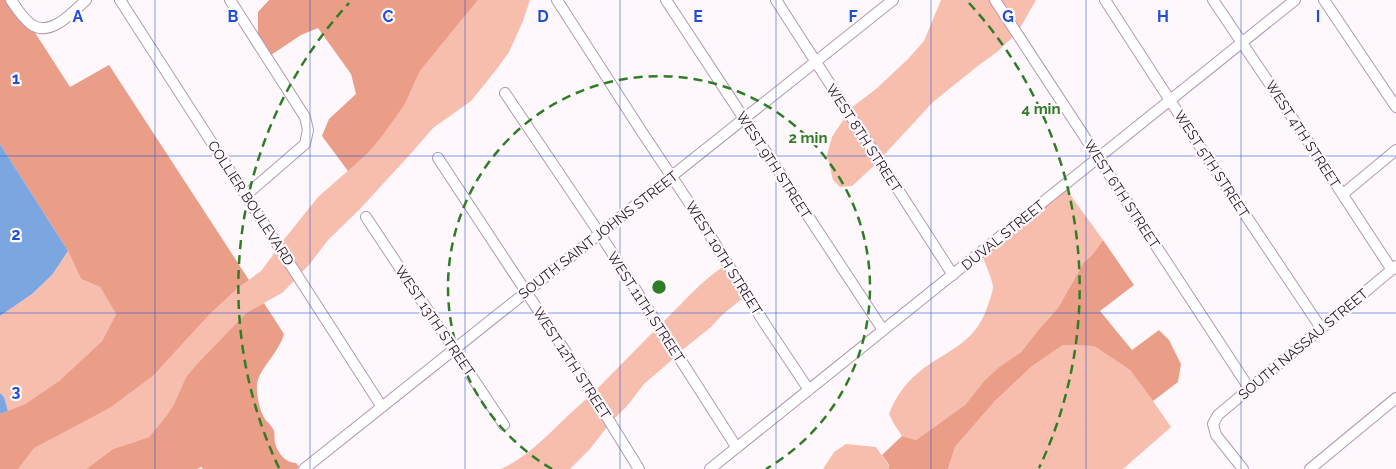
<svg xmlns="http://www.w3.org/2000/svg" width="1396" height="469" font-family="Raleway,sans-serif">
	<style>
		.green { fill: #f7bdad }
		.forest { fill: #ea9d87 }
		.water { fill: #7ba6e0 }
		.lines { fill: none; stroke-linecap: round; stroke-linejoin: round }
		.minor-casing { stroke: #b299b2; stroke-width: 12 }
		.minor { stroke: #fff; stroke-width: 10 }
		.grid { fill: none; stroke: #1d4ed8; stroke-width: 1; stroke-opacity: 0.55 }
		.ring { fill: none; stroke: #2f7d26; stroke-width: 2.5; stroke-dasharray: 9 6 }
		.labels { text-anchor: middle; stroke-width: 4.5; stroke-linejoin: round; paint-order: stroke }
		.street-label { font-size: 14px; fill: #211821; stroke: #fef8fd }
		.grid-label { font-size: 16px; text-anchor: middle; font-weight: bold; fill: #1d4ed8; stroke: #fef8fd; stroke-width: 4.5; stroke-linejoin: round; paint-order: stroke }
		.centre { fill: #2f7d26; stroke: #fef8fd; stroke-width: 2.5 }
		.ring-label { font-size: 15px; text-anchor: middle; font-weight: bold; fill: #2f7d26; stroke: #fef8fd; stroke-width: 4.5; stroke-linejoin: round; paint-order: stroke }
	</style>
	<rect width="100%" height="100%" fill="#fef8fd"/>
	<!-- green -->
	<path class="green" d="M478,0H530L523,21L509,52L496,70L471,101L433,128L414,150L360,209L328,240L309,265L302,272L282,242L318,197L367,154L405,104L420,71Z
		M941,0H989L1013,37L997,52L979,65L933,102L883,156L851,108L876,89L908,59L924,41Z
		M1001,0H1036L1020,28Z
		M845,117L876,164L852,186L840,187L833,180L827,155L832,137Z
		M1066,189L1103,240L1092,255L1084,262L1058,308L1040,328L1021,352L999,367L984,381L965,405L916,440L902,436L894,424L889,414C896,395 908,380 924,368C952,348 976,342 988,305C990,299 993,292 993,286C991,276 986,266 983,257Z
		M68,251L81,279L100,287L116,314L102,341L59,381L25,404L8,411L4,397L0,393V316L32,294L52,275Z
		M276,251L295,280L282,293L246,313L195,366L186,377L174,404L167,415L149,437L113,449L86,469H18L33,448L110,408L153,376L210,314L239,287L261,271Z
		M723,267L743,298L722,315L711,327L681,351L662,323C680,306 703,279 723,267Z
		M655,330L673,359L644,384L627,406L614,419L596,390Z
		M1063,345L1094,346L1130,370L1153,401L1171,427L1123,469H948L955,447L995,401L1031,367Z
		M589,397L607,427L590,449L570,469H501C535,454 560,420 589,397Z
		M846,444L876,447L889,466V469H823L834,452Z"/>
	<!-- forest -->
	<path class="forest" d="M0,0H5C13,11 21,26 34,31L70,87L109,65L249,280L239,287L210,314L153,376L110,408L34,448L18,469H0V414L25,404L59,381L102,341L116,314L100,287L81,279L68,251L0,144Z
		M269,0H478L420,71L405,104L382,136L367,154L348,171L322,136L329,119L356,94L351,74L318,28L301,35L271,55L258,36V12Z
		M1103,240L1134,285L1100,311L1132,350L1159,330L1169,340L1181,364L1178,382L1153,401L1130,370L1094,346L1063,345L1031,367L995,401L955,447L948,469H889V465L882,455L902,436L916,440L965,405L984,381L999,367L1021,352L1040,328L1058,308L1084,262L1092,255Z
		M264,303L284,334C279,353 259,368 257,385C256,394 260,412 265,419C268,423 273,427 274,431C275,435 274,439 275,443C278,453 285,463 296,463L299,467L297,469H203L201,467L197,469H86L113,449L149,437L167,415L174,404L186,377L195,366L246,313Z"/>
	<!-- water -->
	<path class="water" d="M0,144L68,251L52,275L32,294L0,316Z
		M0,393L4,397L8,411L0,414Z"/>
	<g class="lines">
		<defs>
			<path id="minor" d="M11,0C17,9 23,19 32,25C51,37 73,12 86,0
				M120,0L382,407
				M230,0L305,117L308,130L305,144L246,195
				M557,0L640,129L696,213L765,324L809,390
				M666,0L883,330
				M776,0L953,275
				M995,0L1249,388
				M1105,0L1208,159L1321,328
				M1213,0L1284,105L1392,270
				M1324,0L1396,107
				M505,93L600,234L737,448
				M438,158L579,372L639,469
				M1343,194L1396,150
				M366,217L504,425
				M304,469L893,0
				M710,469L1295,0
				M1243,469L1216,435L1213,424L1218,415L1396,266
				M1310,469L1396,398"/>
		</defs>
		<!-- minor casing -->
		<use href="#minor" class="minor-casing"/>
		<!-- minor -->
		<use href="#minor" class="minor"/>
	</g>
	<!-- grid -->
	<path class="grid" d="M155,0V469M310,0V469M465,0V469M620,0V469M776,0V469M931,0V469M1086,0V469M1241,0V469M0,156H1396M0,313H1396"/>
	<!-- distance rings -->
	<g class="ring">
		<path d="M552 469A211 211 0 1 1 766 469"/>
		<path d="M279 468A421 421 0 0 1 349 3M969 3A421 421 0 0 1 1039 468"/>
	</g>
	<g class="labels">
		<!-- street labels -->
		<g class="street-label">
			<text transform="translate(1303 134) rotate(57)" y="5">WEST 4TH STREET</text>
			<text transform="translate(864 138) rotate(57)" y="5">WEST 8TH STREET</text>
			<text transform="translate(1212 164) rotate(57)" y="5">WEST 5TH STREET</text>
			<text transform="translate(774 165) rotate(57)" y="5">WEST 9TH STREET</text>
			<text transform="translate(1122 194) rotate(57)" y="5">WEST 6TH STREET</text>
			<text transform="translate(251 203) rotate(57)" y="5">COLLIER BOULEVARD</text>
			<text transform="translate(598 235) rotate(-38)" y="5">SOUTH SAINT JOHNS STREET</text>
			<text transform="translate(1003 235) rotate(-39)" y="5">DUVAL STREET</text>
			<text transform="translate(724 258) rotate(58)" y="5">WEST 10TH STREET</text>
			<text transform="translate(646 307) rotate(57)" y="5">WEST 11TH STREET</text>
			<text transform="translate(435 321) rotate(56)" y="5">WEST 13TH STREET</text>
			<text transform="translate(1303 344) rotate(-40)" y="5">SOUTH NASSAU STREET</text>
			<text transform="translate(572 363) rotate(57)" y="5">WEST 12TH STREET</text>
		</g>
	</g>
	<g class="grid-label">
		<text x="78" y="22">A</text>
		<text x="233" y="22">B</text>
		<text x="388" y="22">C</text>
		<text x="543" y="22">D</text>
		<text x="698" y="22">E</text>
		<text x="853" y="22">F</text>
		<text x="1008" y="22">G</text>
		<text x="1163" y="22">H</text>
		<text x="1318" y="22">I</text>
		<text x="16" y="84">1</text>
		<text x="16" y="240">2</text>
		<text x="16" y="397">3</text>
	</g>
	<circle cx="659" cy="287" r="8" class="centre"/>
	<g class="ring-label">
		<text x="1041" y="114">4 min</text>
		<text x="808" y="143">2 min</text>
	</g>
</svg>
